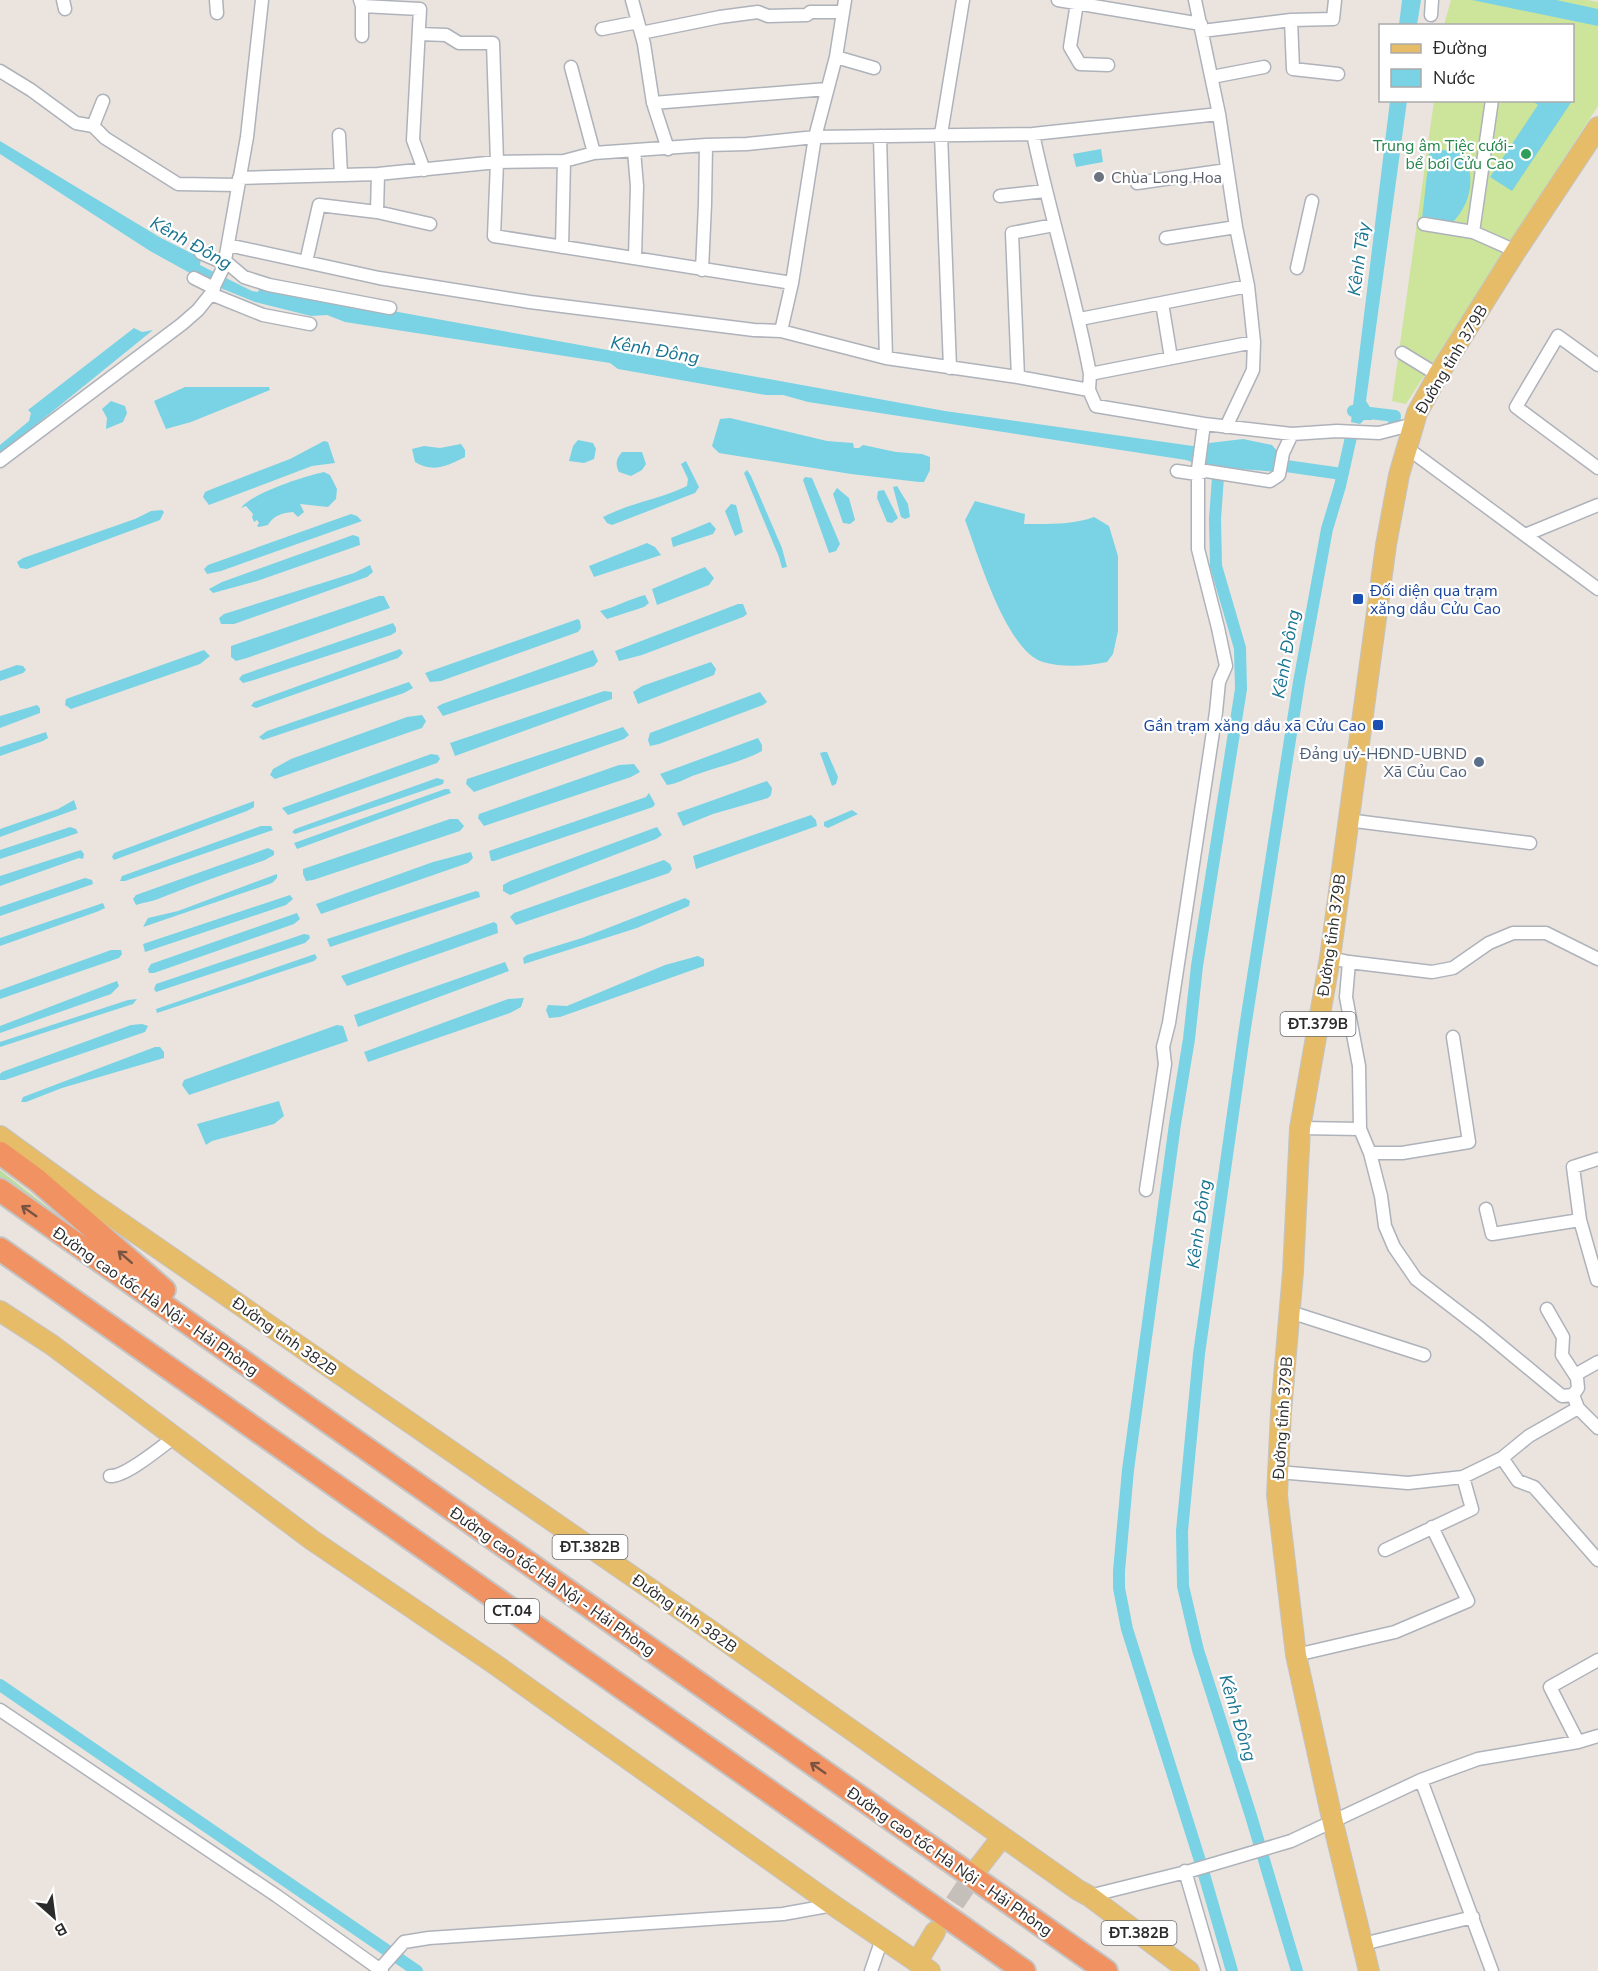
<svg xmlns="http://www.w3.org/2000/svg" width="1598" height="1971" font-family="'Nunito Sans',sans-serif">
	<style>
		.green { fill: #bbde9f }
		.pitch { fill: #cde49b }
		.water { fill: #79d3e5 }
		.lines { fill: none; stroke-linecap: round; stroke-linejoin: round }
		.canal { stroke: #79d3e5; stroke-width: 12 }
		.primary-tunnel { stroke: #c5bfba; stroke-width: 20; stroke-dasharray: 20 10; stroke-linecap: butt }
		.street-casing { stroke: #aeb2ba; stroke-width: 15 }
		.primary-casing { stroke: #c4c4c4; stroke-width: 22 }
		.highway-casing { stroke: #c4c4c4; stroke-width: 26 }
		.street { stroke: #fff; stroke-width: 12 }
		.primary { stroke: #e6bc69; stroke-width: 20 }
		.highway { stroke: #f19263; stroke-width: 22 }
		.oneway { stroke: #7a5441 }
		.leisure-dot { fill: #2e9e5b; stroke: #fff; stroke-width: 2 }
		.worship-dot { fill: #6b7280; stroke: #fff; stroke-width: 2 }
		.transit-dot { fill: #1a4fb4; stroke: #fff; stroke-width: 2 }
		.service-dot { fill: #5c6f8a; stroke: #fff; stroke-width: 2 }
		.labels { text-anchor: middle; stroke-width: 4.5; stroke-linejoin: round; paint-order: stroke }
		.shield { fill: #fff; stroke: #6b6b6b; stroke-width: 1.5 }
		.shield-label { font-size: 15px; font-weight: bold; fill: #2b2b2b }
		.leisure-label { font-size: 16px; fill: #27864d; stroke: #fff; text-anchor: end }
		.worship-label { font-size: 16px; fill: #5b616d; stroke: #fff; text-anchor: start }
		.street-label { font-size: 16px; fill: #2b2b2b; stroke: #fff }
		.transit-label { font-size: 16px; fill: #164399; stroke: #fff; text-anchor: start }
		.service-label { font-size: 16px; fill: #4e5e75; stroke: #fff; text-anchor: end }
		.water-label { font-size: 18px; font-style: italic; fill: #187491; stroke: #fff }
	</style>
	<rect width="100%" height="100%" fill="#ebe4de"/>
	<!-- green -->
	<path class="green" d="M0,1170L54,1212L42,1216L0,1187Z"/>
	<!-- pitch -->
	<path class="pitch" d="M1451,0H1587L1598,2V106L1406,404L1392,401L1434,101L1572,100V26L1444,25Z"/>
	<!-- water -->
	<path class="water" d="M1402,0H1421L1417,25H1399Z
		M1472,0H1556L1598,9V26Z
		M1390,101H1407L1366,401L1373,412L1372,420H1364L1360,424L1351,422Z
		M1532,101H1572L1512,191L1490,177L1538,105Z
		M0,141L161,238L201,258L200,265L252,291L258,292L260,287L945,411L1207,448L1209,443L1243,439L1272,445L1278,452V472L1203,466L1186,460L808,402L783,395H766L618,369L610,363L345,322L327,315L311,316L255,302L208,283L150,251L0,154Z
		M1430,148L1462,153C1477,176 1471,204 1452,223L1422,219Z
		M1101,149L1103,162L1076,167L1073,154Z
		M134,328L142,332L153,330L0,454V445L29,421L31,413L28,410Z
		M185,387H269L270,390L191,422L166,429L154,401Z
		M111,401L125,406L127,413L123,422L106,429L107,418L102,409Z
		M730,418L827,441L853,443L854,448H859L863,445L896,452L922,454L930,457V470L924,482H919L851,474L719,453L712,446L720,419Z
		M578,440L593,443L596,449L594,459L584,463L569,461L573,446Z
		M324,441L328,442L335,463L312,466L209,505L203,497L205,492L212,489L290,459Z
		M461,444L465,450V457C448,466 432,473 415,462L412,449L424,446L440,448Z
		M622,452H642L646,464L642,470L631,476L619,472C615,464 616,459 622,452Z
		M686,461L699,487L695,493L612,525L607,523L603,517C630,503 660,499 687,486L688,479L681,464Z
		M747,470L751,476L782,548L787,567L782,568L779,557L744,473Z
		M324,472L330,475L337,489L336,499L328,507L300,504L304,512L298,517L293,512C282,513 274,515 268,525L259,527L257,526L259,523L257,520L254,522L252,517L253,514L246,506L241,508C252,493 305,476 324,472Z
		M805,477L812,478L840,544L836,551L829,553L803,480Z
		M897,486L908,504L910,517L905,519L901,517L893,487Z
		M837,488L849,498L855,520L850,524L843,523L833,494Z
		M884,490L898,518L892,523L887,522L877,498L878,491Z
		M975,501L1025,514L1024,524C1048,524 1072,525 1094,517L1109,526L1118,556V631L1113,654L1107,662C1087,666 1064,668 1043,662C1006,651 978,554 965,520Z
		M731,504L736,505L743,532L735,536L725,511Z
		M162,510L164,512L160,520L27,569L20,568L17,562L23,558L135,519L151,511Z
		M351,514L357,516L362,521L221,571L207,574L204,569L208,565Z
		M710,522L716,529L713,534L673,547L671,538Z
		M353,535L359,537L360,545L257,581L213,593L209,589L222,582Z
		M647,543L655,547L661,555L594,577L589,566Z
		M370,565L373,572L367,577L234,624H221L219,618L224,614L354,573Z
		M705,567L714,578L709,585L657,605L652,589Z
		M645,595L649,603L644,607L607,619L600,611C616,607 629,599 645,595Z
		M379,596H384L390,608L247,658L236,661L231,657V646Z
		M738,604H743L747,614L743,617L642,655L619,661L615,651Z
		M578,619L580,621L581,628L578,632L441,681L430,682L425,673Z
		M393,623L396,628V632L391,635L254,680L243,683L239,679L242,675Z
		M400,649L403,653L398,658L256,708L251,706L254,702Z
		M204,650L210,656L200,664L71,709L65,705L66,699Z
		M593,650L598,661L594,666L443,716L437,707L442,704Z
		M711,662L716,669L714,675L638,704L633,692L642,686Z
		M17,665L23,666L26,670L23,673L0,681V671Z
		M409,682L413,688L404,693L263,740L259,737L267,731Z
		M604,691L612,692V699L455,756L450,743Z
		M760,692L767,702L763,705L659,744L650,746L648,740L650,733Z
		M37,705L40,708V713L0,728V716Z
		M422,715L426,721L422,728L410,732L275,779L270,775L273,769L291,759L407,717Z
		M623,727L629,735L624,739L474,792L466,784L467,779Z
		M46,732L48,738L43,741L0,756V747Z
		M758,738L762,745V751C742,762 720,766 698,774C688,777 678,784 667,785L660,774Z
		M824,752H827L838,777L836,784L832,786L820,753Z
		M431,754L438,755L440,759L437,763L288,815L282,808Z
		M634,764L640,772L631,777L484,826L478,818L479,814L619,765Z
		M437,778L444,780L443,784L295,834L292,832L295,829Z
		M767,781L772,788L771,795L768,798L713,814L683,826L677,813Z
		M445,789H449L451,793L297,849L294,843Z
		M649,793L655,804L653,807L494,861H491L489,851L646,797Z
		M74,800L77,809L0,837V829L58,809Z
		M254,801V807L247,811L114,860L112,857L114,853Z
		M852,810L858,814L828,828L824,826V822Z
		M811,815L816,820L817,826L696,869L693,856Z
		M450,819H458L464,826L460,831L313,880L306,881L303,874V869Z
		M261,826H271L273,830L125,881H120L122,876Z
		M70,827L76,829L78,833L0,859V850Z
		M657,827L662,835L656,839L510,895L503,891V885L510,881Z
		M268,848L274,851V855L265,860C231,872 197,883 163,897C155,901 145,902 136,905L133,899L136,895Z
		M81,850L84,854L83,859L79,858L0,886V876Z
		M471,852L473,858L468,863L321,914L316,904L433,862Z
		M664,860L670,864L672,869L669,873L516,925L510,917L514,913Z
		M277,874V878L272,883L143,927L148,918L178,911Z
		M85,878L92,880L93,884L0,916V907Z
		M476,891L479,892L480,897L330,947L327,939Z
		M290,895L293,899L286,905L145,952L143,944Z
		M685,898L690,901L689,906L637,928L524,964L523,958L527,955L582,938Z
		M103,903L105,908L99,911L0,946V938Z
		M297,913L300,919L294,924L154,973H149L148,969L151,964Z
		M494,922L497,924L498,933L347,986L341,976Z
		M304,934L309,935L310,938L305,943L156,992L154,989L156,984Z
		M111,950H121L122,954L119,958L0,999V990Z
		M315,954L317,958L314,961L157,1013L156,1009Z
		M698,956L704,959V966L560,1017L549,1018L546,1010L548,1005L567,1006L665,965Z
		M505,962L509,971L358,1027L354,1015Z
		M117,981L119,986L111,994L0,1033V1026Z
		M524,998L521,1007L510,1013L368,1062L364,1052L508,999Z
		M137,999L133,1004L0,1047V1042L128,1000Z
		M142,1024L148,1026L145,1032L5,1080H0V1074L2,1072L131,1025Z
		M337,1025L343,1026L348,1041L189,1095L182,1085L184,1080Z
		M155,1047H160L164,1052V1058L62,1088L26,1102H21L23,1097Z
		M279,1101L284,1116L274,1124L212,1141L206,1145L197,1124Z"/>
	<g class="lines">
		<!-- canal -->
		<path class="canal" d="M1353,411L1395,416L1394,423
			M1272,464L1342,474
			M1218,477L1215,519L1216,566L1240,648L1241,689L1197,966L1189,1039L1175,1124L1128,1470L1119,1571V1588L1127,1629L1201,1864L1232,1971
			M0,1685L417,1971
			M1297,1971L1251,1816L1198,1650L1183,1586L1182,1531L1199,1354L1245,1028L1299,682L1327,529L1340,486L1351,437"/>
		<!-- primary-tunnel -->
		<path class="primary-tunnel" d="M938,1928L978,1868"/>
		<defs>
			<path id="street" d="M63,0L65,9
				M216,0L217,13
				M360,0L362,6L420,9L413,140L424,170
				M632,0L644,44L653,103L668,149
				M1058,0L1201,24
				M1077,3L1070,47L1080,64L1108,65
				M362,6V36
				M1431,15L1432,0
				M1291,20L1293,69L1338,74
				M602,29L638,22
				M1202,31L1291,20L1333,19L1335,0
				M641,33L720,17L758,12L768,16L807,15L810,12H842
				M419,34L446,35L459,43H493L497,162L494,236L792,283
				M836,57L874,68
				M571,67L594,153
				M0,71L31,90L76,123L93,126L105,138L178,184L238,185
				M1212,77L1264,67
				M1492,100L1473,232L1516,251
				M653,103L827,89
				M1219,114L1236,227L1248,286L1254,342L1253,370L1226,427
				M93,126L103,101
				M1033,134C1050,215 1075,293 1090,374
				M339,135L341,175
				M880,136L886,358
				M634,151L637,186L635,257
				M239,178L378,174L497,162L564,161L594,153L706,145L747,144L815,137L1033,134L1219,114L1195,0
				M1137,183L1227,170
				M1000,196L1045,191
				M377,212L430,224
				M1424,224L1473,232
				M1166,238L1236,227
				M228,245L379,278L530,302L754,330L781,331L886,358L1018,377L1089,390L1090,374L1254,342
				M562,247L564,161
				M201,253L224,263
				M225,261L244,277L269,285L390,308
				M306,262L319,205L377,212L378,174
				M1297,268L1312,201
				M702,270L705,204L706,145
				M194,278L214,288
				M211,294L263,315L310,324
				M1162,303L1171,358
				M1080,319L1248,286
				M781,331L792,283L815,137L836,57L845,0
				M1402,353L1438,375
				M1598,365L1558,336L1516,407L1598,468
				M950,368L941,134L963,0
				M1018,377L1012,233L1054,225
				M1089,390L1096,406L1204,424L1292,434L1337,431L1379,433L1414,424
				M1407,448L1598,589
				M0,461L182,324L198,310L210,295L224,266L247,137L262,0
				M1177,471L1197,474L1206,471L1270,481L1279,475L1283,453L1292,434
				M1525,535L1598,505
				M1347,820L1530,843
				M1330,958L1349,962L1432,972L1453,968L1489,943L1513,933H1546L1598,959
				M1349,962L1346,997L1359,1066L1360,1129
				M1300,1128L1360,1129L1370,1153H1402L1469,1142L1453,1037
				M1370,1153L1381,1196L1385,1226L1394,1247L1416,1279L1481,1329L1562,1396L1573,1395L1578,1408
				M1146,1190L1165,1064L1163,1047L1169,1023L1216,712L1219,682L1226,666L1218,628L1198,549V469L1204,424
				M1486,1209L1492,1234L1580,1220L1573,1167L1598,1159
				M1580,1220L1597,1280
				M1547,1309L1563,1337L1562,1355L1577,1378L1578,1388L1573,1395
				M1290,1312L1424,1355
				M1575,1375L1598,1362
				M1502,1458L1518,1481L1534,1487L1598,1560
				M1278,1472L1408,1483L1463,1477L1502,1458L1529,1436L1578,1408L1598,1428
				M110,1476C126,1477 162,1446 176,1436
				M1385,1550L1472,1509L1463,1477
				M1296,1655L1395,1632L1468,1601L1432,1527
				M0,1710L277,1896L382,1971
				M1578,1742L1550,1687L1598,1660
				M1421,1780L1492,1971
				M1185,1871L1214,1971
				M1089,1896L1190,1871L1291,1841L1421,1780L1478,1759L1578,1742L1598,1736
				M1363,1944L1473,1917
				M380,1969L404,1942L429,1938L783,1914L833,1905
				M871,1971L882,1939"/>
			<path id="primary" d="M0,1136L88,1200L707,1628L1078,1890L1089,1896L1189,1971
				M0,1311L52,1345L312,1540L493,1663L833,1905L930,1971
				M978,1868L1002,1837
				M917,1962L935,1932
				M1369,1971L1333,1823L1296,1655L1277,1495L1281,1412L1293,1272L1300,1128L1330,958L1386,545L1399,475L1417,413L1438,375L1516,251L1598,127"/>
			<path id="highway" d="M0,1153L37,1180L164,1290
				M0,1190L1106,1971
				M0,1249L1024,1971"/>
		</defs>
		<!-- street casing -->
		<use href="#street" class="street-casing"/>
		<!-- primary casing -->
		<use href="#primary" class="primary-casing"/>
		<!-- highway casing -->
		<use href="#highway" class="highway-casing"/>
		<!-- street -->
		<use href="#street" class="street"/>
		<!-- primary -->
		<use href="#primary" class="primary"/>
		<!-- highway -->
		<use href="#highway" class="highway"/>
	</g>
	<!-- one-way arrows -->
	<defs><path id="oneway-shaft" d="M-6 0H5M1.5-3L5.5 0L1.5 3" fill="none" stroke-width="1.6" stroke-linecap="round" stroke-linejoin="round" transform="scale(1.5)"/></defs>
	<g class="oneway">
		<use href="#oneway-shaft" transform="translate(29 1211) rotate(-145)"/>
		<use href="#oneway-shaft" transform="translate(125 1257) rotate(-139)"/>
		<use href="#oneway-shaft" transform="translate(818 1768) rotate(-145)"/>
	</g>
	<!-- markers -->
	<circle class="leisure-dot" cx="1526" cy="154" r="6"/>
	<circle class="worship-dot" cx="1099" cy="177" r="6"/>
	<g class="transit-dot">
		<rect x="1352" y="593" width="12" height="12" rx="3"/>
		<rect x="1372" y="719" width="12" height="12" rx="3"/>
	</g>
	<circle class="service-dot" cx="1479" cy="762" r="6"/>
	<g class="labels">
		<!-- shield labels -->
		<g class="shield">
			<rect x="1280.5" y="1012" width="75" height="24" rx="4.5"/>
			<rect x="552.5" y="1535" width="75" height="24" rx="4.5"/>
			<rect x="485" y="1599" width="54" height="24" rx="4.5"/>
			<rect x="1101.5" y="1921" width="75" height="24" rx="4.5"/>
		</g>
		<g class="shield-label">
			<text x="1318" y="1029">ĐT.379B</text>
			<text x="590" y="1552">ĐT.382B</text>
			<text x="512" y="1616">CT.04</text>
			<text x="1139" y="1938">ĐT.382B</text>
		</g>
		<!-- leisure labels -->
		<g class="leisure-label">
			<text x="1514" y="151">Trung âm Tiệc cưới-<tspan x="1514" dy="18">bể bơi Cửu Cao</tspan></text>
		</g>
		<!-- worship labels -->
		<g class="worship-label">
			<text x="1111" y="183">Chùa Long Hoa</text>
		</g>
		<!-- street labels -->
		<g class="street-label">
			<text transform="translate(1451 359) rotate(-59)" y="6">Đường tỉnh 379B</text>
			<text transform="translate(1331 935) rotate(-82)" y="6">Đường tỉnh 379B</text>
			<text transform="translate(156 1301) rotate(35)" y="6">Đường cao tốc Hà Nội - Hải Phòng</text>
			<text transform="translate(285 1336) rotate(35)" y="6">Đường tỉnh 382B</text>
			<text transform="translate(1282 1418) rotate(-86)" y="6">Đường tỉnh 379B</text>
			<text transform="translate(553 1581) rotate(35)" y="6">Đường cao tốc Hà Nội - Hải Phòng</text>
			<text transform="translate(685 1613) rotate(35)" y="6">Đường tỉnh 382B</text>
			<text transform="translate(950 1861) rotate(35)" y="6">Đường cao tốc Hà Nội - Hải Phòng</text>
		</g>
		<!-- transit labels -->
		<g class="transit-label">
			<text x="1370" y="596">Đối diện qua trạm<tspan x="1370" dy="18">xăng dầu Cửu Cao</tspan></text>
			<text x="1366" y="731" text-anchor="end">Gần trạm xăng dầu xã Cửu Cao</text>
		</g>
		<!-- service labels -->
		<g class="service-label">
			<text x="1467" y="759">Đảng uỷ-HĐND-UBND<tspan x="1467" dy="18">Xã Củu Cao</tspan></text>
		</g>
		<!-- water labels -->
		<g class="water-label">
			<text transform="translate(191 243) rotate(29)" y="6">Kênh Đông</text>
			<text transform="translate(1359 259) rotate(-82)" y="6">Kênh Tây</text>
			<text transform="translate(655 350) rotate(10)" y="6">Kênh Đông</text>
			<text transform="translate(1286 654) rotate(-80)" y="6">Kênh Đông</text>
			<text transform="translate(1199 1224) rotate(-82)" y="6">Kênh Đông</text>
			<text transform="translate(1238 1718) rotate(73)" y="6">Kênh Đông</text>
		</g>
	</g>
	<!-- legend -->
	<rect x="1379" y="24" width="195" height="78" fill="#ffffff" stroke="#aaaaaa" stroke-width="1.5"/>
	<rect x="1391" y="44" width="30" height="9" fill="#e6bc69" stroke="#aaaaaa" stroke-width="1.5"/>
	<text x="1433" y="54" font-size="18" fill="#2b2b2b">Đường</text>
	<rect x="1391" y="69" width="30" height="18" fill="#79d3e5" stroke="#aaaaaa" stroke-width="1.5"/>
	<text x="1433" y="84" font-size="18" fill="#2b2b2b">Nước</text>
	<!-- north arrow -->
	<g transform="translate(54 1917) rotate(152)" stroke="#ffffff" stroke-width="4.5" paint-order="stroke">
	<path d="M0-4.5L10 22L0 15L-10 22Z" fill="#2b2b2b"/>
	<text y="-9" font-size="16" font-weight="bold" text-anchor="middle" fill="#2b2b2b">B</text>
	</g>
</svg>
